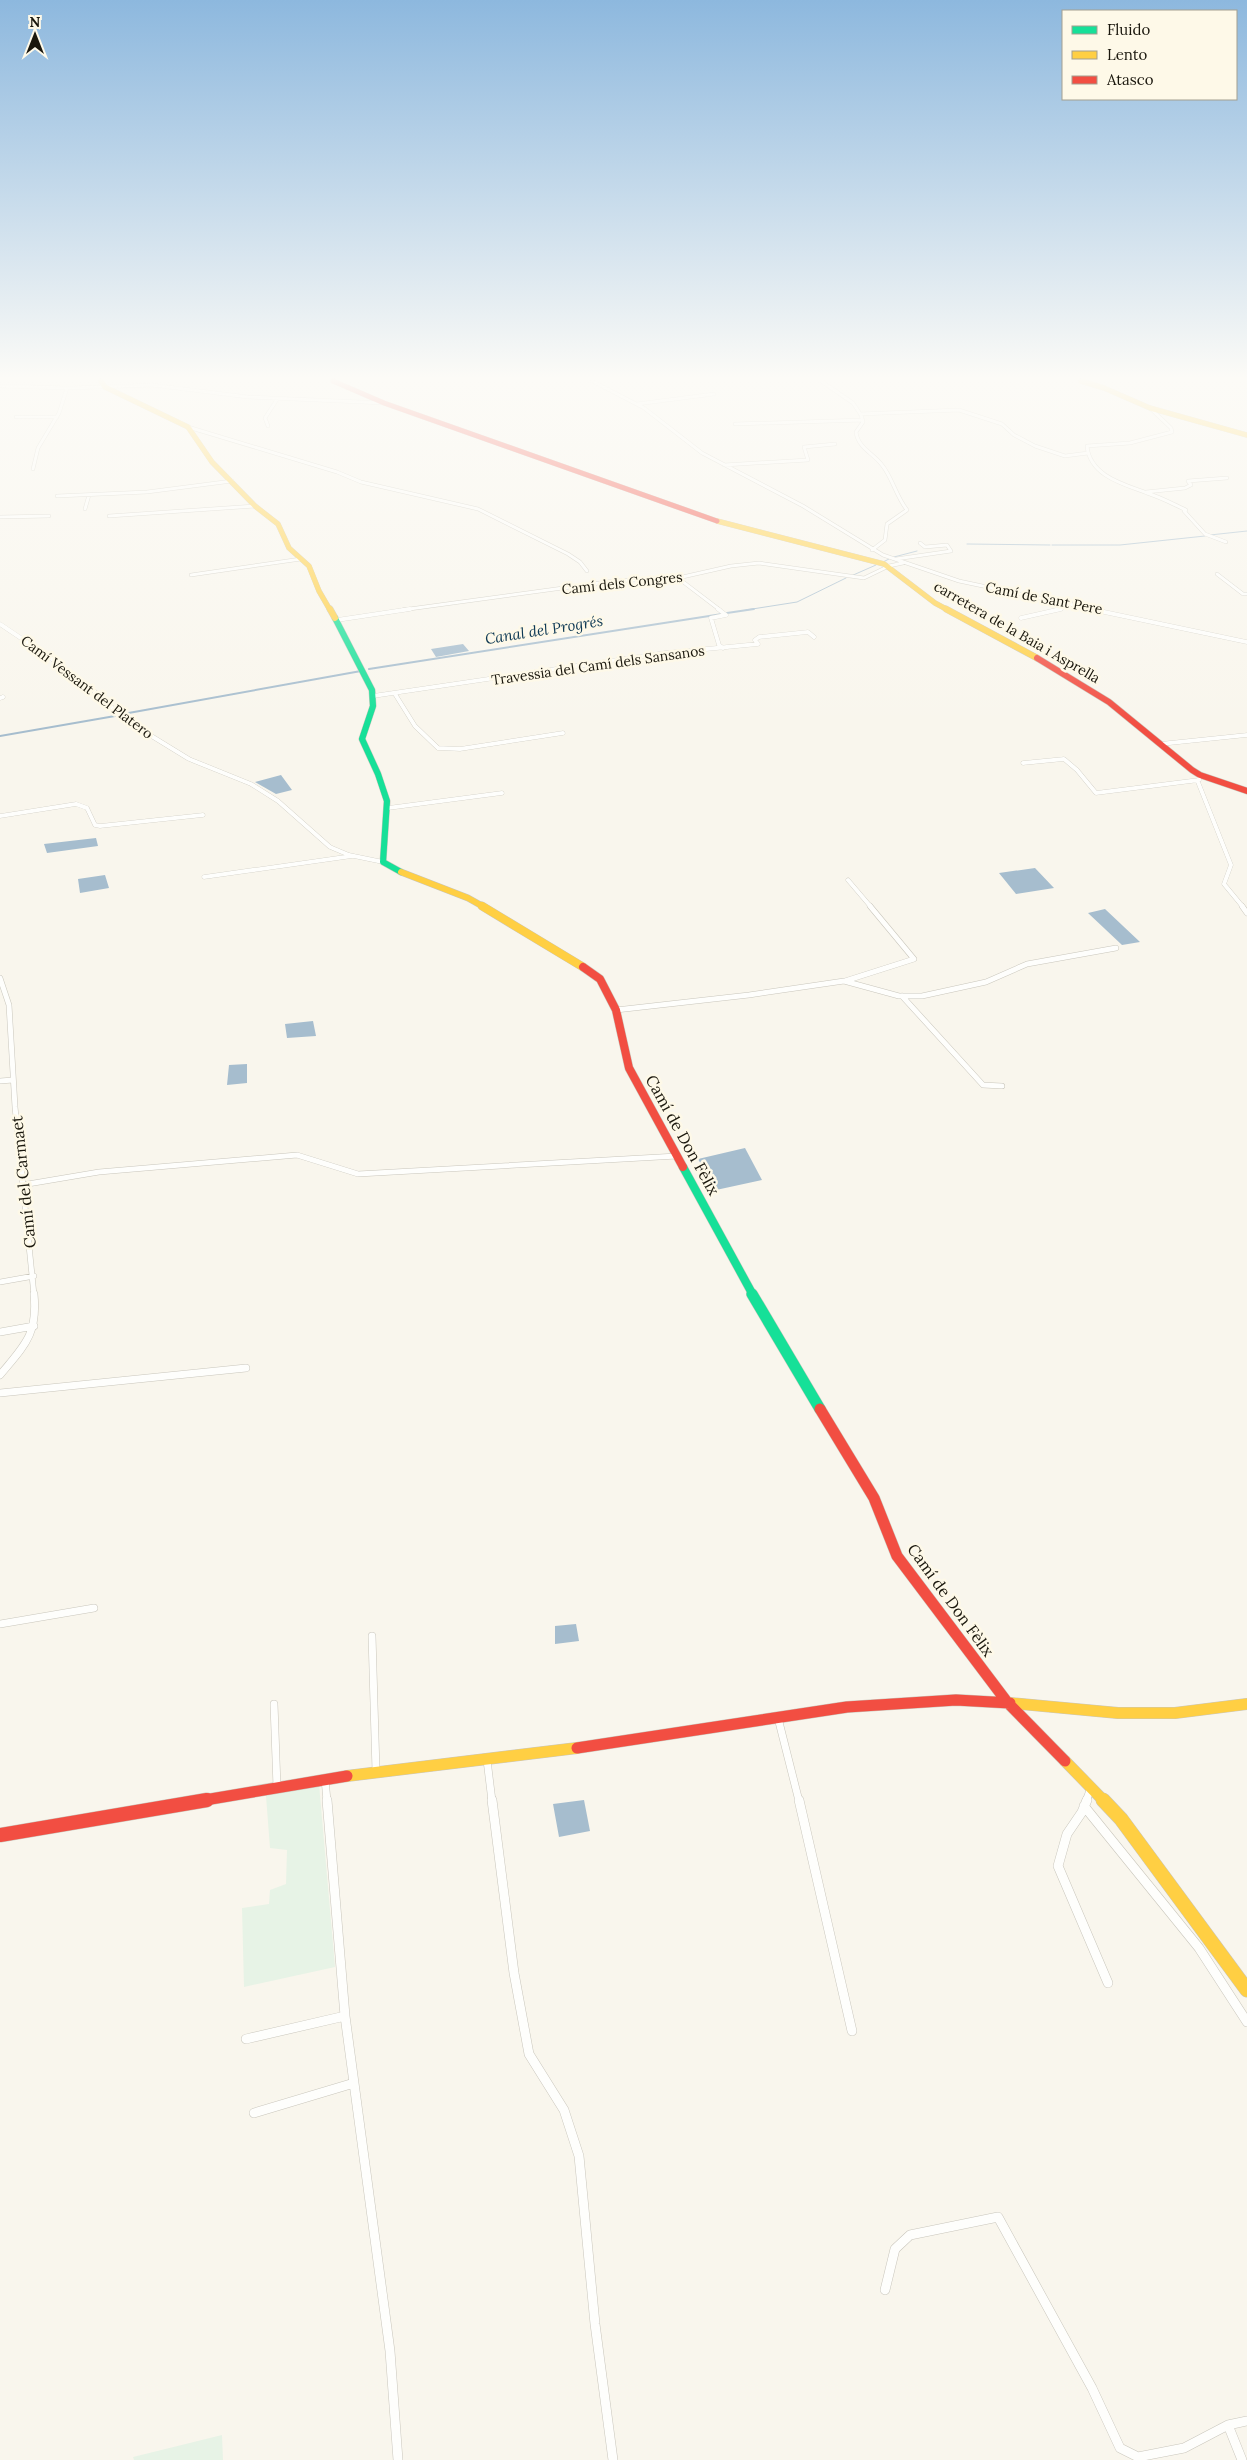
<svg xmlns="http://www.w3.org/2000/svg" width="1247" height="2460" font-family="Lora,serif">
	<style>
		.green { fill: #e7f3e6 }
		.water { fill: #a6bdce }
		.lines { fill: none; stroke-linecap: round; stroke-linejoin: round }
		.stream-far1 { stroke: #a6bdce; stroke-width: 1 }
		.stream { stroke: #a6bdce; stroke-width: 2 }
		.street-far4-casing { stroke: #c9c6bc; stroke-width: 4 }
		.street-far3-casing { stroke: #c9c6bc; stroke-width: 4.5 }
		.street-far2-casing { stroke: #c9c6bc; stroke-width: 6 }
		.street-far1-casing { stroke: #c9c6bc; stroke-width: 8 }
		.street-casing { stroke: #c9c6bc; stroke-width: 10 }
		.fast-far2-casing { stroke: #c9c6bc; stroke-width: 7 }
		.fast-far1-casing { stroke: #c9c6bc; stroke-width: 9 }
		.fast-casing { stroke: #c9c6bc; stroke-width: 12 }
		.slow-far4-casing { stroke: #c9c6bc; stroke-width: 5.5 }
		.slow-far3-casing { stroke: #c9c6bc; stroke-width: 7 }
		.slow-far2-casing { stroke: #c9c6bc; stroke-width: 9 }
		.slow-far1-casing { stroke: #c9c6bc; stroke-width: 12 }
		.slow-casing { stroke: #c9c6bc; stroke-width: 15 }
		.jam-far4-casing { stroke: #c9c6bc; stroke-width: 5.5 }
		.jam-far3-casing { stroke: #c9c6bc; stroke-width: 7 }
		.jam-far2-casing { stroke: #c9c6bc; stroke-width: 9 }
		.jam-far1-casing { stroke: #c9c6bc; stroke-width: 12 }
		.jam-casing { stroke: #c9c6bc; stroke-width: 15 }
		.street-far4 { stroke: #fefefc; stroke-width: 3 }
		.street-far3 { stroke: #fefefc; stroke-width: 4 }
		.street-far2 { stroke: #fefefc; stroke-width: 5 }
		.street-far1 { stroke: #fefefc; stroke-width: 7 }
		.street { stroke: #fefefc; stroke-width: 9 }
		.fast-far2 { stroke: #16e098; stroke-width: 6 }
		.fast-far1 { stroke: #16e098; stroke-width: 8 }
		.fast { stroke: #16e098; stroke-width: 11 }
		.slow-far4 { stroke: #ffcf43; stroke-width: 5 }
		.slow-far3 { stroke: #ffcf43; stroke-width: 6 }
		.slow-far2 { stroke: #ffcf43; stroke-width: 8 }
		.slow-far1 { stroke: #ffcf43; stroke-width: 11 }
		.slow { stroke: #ffcf43; stroke-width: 14 }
		.jam-far4 { stroke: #f24e42; stroke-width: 5 }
		.jam-far3 { stroke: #f24e42; stroke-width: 6 }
		.jam-far2 { stroke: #f24e42; stroke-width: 8 }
		.jam-far1 { stroke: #f24e42; stroke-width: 11 }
		.jam { stroke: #f24e42; stroke-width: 14 }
		.labels { text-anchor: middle; stroke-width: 5; stroke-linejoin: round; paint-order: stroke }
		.far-street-label { font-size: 14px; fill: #1a170d; stroke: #fef9e8 }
		.far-water-label { font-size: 15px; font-style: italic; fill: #0d3854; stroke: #fef9e8 }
		.street-label { font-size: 16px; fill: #1a170d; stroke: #fef9e8 }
	</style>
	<rect width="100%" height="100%" fill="#f9f6ed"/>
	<!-- green -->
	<path class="green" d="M319,1784L335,1967L244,1987L242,1908L269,1904L270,1890L286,1884L287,1850L270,1848L266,1796Z
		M222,2435L223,2460H134L133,2457Z"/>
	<!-- water -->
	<path class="water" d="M463,644L469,651L436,657L431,649Z
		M281,775L292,790L276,794L255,782Z
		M96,838L98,846L47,853L44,844Z
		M1035,868L1054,888L1016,894L999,873Z
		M105,875L109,888L80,893L78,879Z
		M1105,909L1140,942L1122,945L1088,913Z
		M313,1021L316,1036L287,1038L285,1024Z
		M247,1064V1083L227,1085L229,1065Z
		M745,1148L762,1180L716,1190L698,1159Z
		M576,1624L579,1641L555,1644V1626Z
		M584,1800L590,1831L559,1837L553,1804Z"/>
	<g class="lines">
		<!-- stream-far1 -->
		<path class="stream-far1" d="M1210,535L1247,531
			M967,544L1050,545
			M1052,545H1120L1205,536
			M894,557L917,551
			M883,562L889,559
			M851,576L876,565
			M746,610L797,602L846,578"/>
		<!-- stream -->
		<path class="stream" d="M727,613L754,609
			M369,669L722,614
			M123,714L361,671
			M0,736L115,716"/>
		<defs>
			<path id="street-far4" d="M592,381L644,408L702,453L803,506L883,555L959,581L1096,610
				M821,381L853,403L861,415L863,422L856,432C858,448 873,453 882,465C892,477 896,496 907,510L887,524L885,540L872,550
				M0,386L70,388L152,385L248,397L384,403
				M637,404L714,394
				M1150,408L1171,428L1172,432L1130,443L1087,446C1090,476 1123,484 1147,493C1160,497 1173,504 1186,510
				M860,414L959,410L1002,424L1014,435L1035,446L1065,456L1088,453
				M16,417H57
				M735,424L863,420
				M268,426L265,418L278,398
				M188,427L337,472L361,482L478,509L568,554L580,562L587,571
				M724,465L808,460L804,447L835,444
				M33,469L38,448L59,413L67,388
				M1146,492L1185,488L1191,485L1188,481L1227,478
				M57,496L147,492L232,481
				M85,509L89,495
				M1184,511L1205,534L1226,542
				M109,516L255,506
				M0,517L49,516
				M896,559L951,551L947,545L925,547L920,543
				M1217,574L1243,594H1247
				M191,575L301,559
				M678,578L720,610
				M402,610L614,581L678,578L731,566L759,563L864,578L889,566L903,563
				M1055,610L1071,603"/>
			<path id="street-far3" d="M718,609L726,615L711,618L719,645L723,648
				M1090,609L1247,642
				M1021,618L1061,609
				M337,620L410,609
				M0,624L52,659L94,691L120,715L145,732L189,759L251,784L278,801L330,847L349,855L383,862
				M395,694L415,726L438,748L460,749L563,733
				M373,696L665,653L758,644L755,640L759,637L808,632L814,637
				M0,698L3,697
				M1160,744L1247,735
				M1023,763L1064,759L1077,770L1096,793L1199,780
				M1199,779L1198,782L1231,865L1224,884L1243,907
				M388,808L502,793
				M0,816L76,804L87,808L95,825L100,826L203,815
				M204,877L352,856
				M848,880L871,907"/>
			<path id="street-far2" d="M1242,906L1247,913
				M0,978L9,1005L15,1107L34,1295
				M845,981L914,959L870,906
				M902,996L983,1085L1002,1086
				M616,1010L749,995L844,981L899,996H922L986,982L1027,964L1116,948
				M0,1081L13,1080
				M22,1185L99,1172L297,1155L358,1174L677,1156
				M0,1282L34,1276"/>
			<path id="street-far1" d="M0,1332L34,1326
				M0,1375C24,1346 38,1335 34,1294
				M0,1393L246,1368
				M0,1624L94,1608
				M372,1636L376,1771
				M274,1704L277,1787
				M778,1718L799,1801
				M487,1760L492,1801
				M325,1779L327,1801
				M1086,1801L1091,1788"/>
			<path id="street" d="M327,1800L345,2016L390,2351L398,2460
				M492,1800L514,1973L529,2054L564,2110L579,2156L595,2324L613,2460
				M799,1800L852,2031
				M1087,1800L1082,1812L1067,1834L1058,1866L1108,1983
				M1084,1806L1199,1948L1247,2022
				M246,2039L345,2016
				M254,2113L354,2083
				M885,2290L895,2249L910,2235L998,2217L1092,2388L1120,2448L1138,2457L1184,2448L1228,2425
				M1242,2460L1228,2425L1247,2421"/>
			<path id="fast-far2" d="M335,618L372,690L373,706L362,739L378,774L387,801L383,862L401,872"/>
			<path id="fast-far1" d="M683,1167L753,1295"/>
			<path id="fast" d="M752,1294L820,1409"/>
			<path id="slow-far4" d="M101,381L105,387L188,427L212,462L255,506L278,524L289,548L309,566L319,591L330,610
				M1081,381L1104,388L1150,408L1247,435
				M717,521L884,564L935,603L948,610"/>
			<path id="slow-far3" d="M330,609L335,618
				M946,609L1037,658
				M401,872L468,898L484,907"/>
			<path id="slow-far2" d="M482,906L583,967"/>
			<path id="slow-far1" d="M1010,1703L1118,1713H1175L1247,1704
				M1065,1761L1104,1801
				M347,1776L577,1748"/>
			<path id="slow" d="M1103,1800L1121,1819L1247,1990"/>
			<path id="jam-far4" d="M333,381L384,403L717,521"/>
			<path id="jam-far3" d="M1037,658L1109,702L1192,770L1200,775L1247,791"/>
			<path id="jam-far2" d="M583,967L600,979L616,1010L629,1068L683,1167"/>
			<path id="jam-far1" d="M820,1409L874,1498L897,1556L1007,1702L1065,1761
				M577,1748L847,1707L956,1700L1010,1703
				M199,1801L347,1776"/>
			<path id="jam" d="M0,1835L207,1800"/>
		</defs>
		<!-- street-far4 casing -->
		<use href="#street-far4" class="street-far4-casing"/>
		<!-- street-far3 casing -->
		<use href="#street-far3" class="street-far3-casing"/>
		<!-- street-far2 casing -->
		<use href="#street-far2" class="street-far2-casing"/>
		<!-- street-far1 casing -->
		<use href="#street-far1" class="street-far1-casing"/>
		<!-- street casing -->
		<use href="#street" class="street-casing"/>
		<!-- fast-far2 casing -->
		<use href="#fast-far2" class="fast-far2-casing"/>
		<!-- fast-far1 casing -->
		<use href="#fast-far1" class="fast-far1-casing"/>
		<!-- fast casing -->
		<use href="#fast" class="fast-casing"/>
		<!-- slow-far4 casing -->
		<use href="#slow-far4" class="slow-far4-casing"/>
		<!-- slow-far3 casing -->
		<use href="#slow-far3" class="slow-far3-casing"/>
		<!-- slow-far2 casing -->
		<use href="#slow-far2" class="slow-far2-casing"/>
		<!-- slow-far1 casing -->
		<use href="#slow-far1" class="slow-far1-casing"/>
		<!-- slow casing -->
		<use href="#slow" class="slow-casing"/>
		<!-- jam-far4 casing -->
		<use href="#jam-far4" class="jam-far4-casing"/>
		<!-- jam-far3 casing -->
		<use href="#jam-far3" class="jam-far3-casing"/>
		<!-- jam-far2 casing -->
		<use href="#jam-far2" class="jam-far2-casing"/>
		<!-- jam-far1 casing -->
		<use href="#jam-far1" class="jam-far1-casing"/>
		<!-- jam casing -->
		<use href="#jam" class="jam-casing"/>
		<!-- street-far4 -->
		<use href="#street-far4" class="street-far4"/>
		<!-- street-far3 -->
		<use href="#street-far3" class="street-far3"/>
		<!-- street-far2 -->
		<use href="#street-far2" class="street-far2"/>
		<!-- street-far1 -->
		<use href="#street-far1" class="street-far1"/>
		<!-- street -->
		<use href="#street" class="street"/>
		<!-- fast-far2 -->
		<use href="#fast-far2" class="fast-far2"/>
		<!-- fast-far1 -->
		<use href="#fast-far1" class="fast-far1"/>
		<!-- fast -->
		<use href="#fast" class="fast"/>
		<!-- slow-far4 -->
		<use href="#slow-far4" class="slow-far4"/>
		<!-- slow-far3 -->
		<use href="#slow-far3" class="slow-far3"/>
		<!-- slow-far2 -->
		<use href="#slow-far2" class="slow-far2"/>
		<!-- slow-far1 -->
		<use href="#slow-far1" class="slow-far1"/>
		<!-- slow -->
		<use href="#slow" class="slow"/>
		<!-- jam-far4 -->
		<use href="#jam-far4" class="jam-far4"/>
		<!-- jam-far3 -->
		<use href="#jam-far3" class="jam-far3"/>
		<!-- jam-far2 -->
		<use href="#jam-far2" class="jam-far2"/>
		<!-- jam-far1 -->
		<use href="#jam-far1" class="jam-far1"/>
		<!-- jam -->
		<use href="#jam" class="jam"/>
	</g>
	<!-- sky -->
	<linearGradient id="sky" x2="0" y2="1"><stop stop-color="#8db8de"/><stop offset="0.52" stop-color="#fcfbf7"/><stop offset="1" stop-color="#fcfbf7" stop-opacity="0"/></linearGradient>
	<rect width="1247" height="726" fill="url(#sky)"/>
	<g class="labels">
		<!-- far-street labels -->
		<g class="far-street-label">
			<text transform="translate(622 583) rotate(-6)" y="5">Camí dels Congres</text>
			<text transform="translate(1044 598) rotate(11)" y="5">Camí de Sant Pere</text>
			<text transform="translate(1017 632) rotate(30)" y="5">carretera de la Baia i Asprella</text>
			<text transform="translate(598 665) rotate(-8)" y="5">Travessia del Camí dels Sansanos</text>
			<text transform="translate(87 687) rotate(37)" y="5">Camí Vessant del Platero</text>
		</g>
		<!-- far-water labels -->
		<g class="far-water-label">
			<text transform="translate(544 630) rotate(-9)" y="5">Canal del Progrés</text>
		</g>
		<!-- street labels -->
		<g class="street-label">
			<text transform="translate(683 1135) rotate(61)" y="6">Camí de Don Fèlix</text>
			<text transform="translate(23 1182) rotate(-96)" y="6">Camí del Carmaet</text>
			<text transform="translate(951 1600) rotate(54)" y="6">Camí de Don Fèlix</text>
		</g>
	</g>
	<!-- legend -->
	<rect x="1062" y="10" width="175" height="90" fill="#fef9e8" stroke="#a39f90"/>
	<rect x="1072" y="26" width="25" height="8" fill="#16e098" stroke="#a39f90"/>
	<text x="1107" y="35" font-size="15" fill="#1a170d">Fluido</text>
	<rect x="1072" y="51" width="25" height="8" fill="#ffcf43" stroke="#a39f90"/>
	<text x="1107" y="60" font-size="15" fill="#1a170d">Lento</text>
	<rect x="1072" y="76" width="25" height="8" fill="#f24e42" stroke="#a39f90"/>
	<text x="1107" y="85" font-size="15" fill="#1a170d">Atasco</text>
	<!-- north arrow -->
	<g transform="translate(35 35)" stroke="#fef9e8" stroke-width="4" paint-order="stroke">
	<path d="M0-4L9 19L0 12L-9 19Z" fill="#1a170d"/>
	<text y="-8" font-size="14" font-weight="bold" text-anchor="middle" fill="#1a170d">N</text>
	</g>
</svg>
